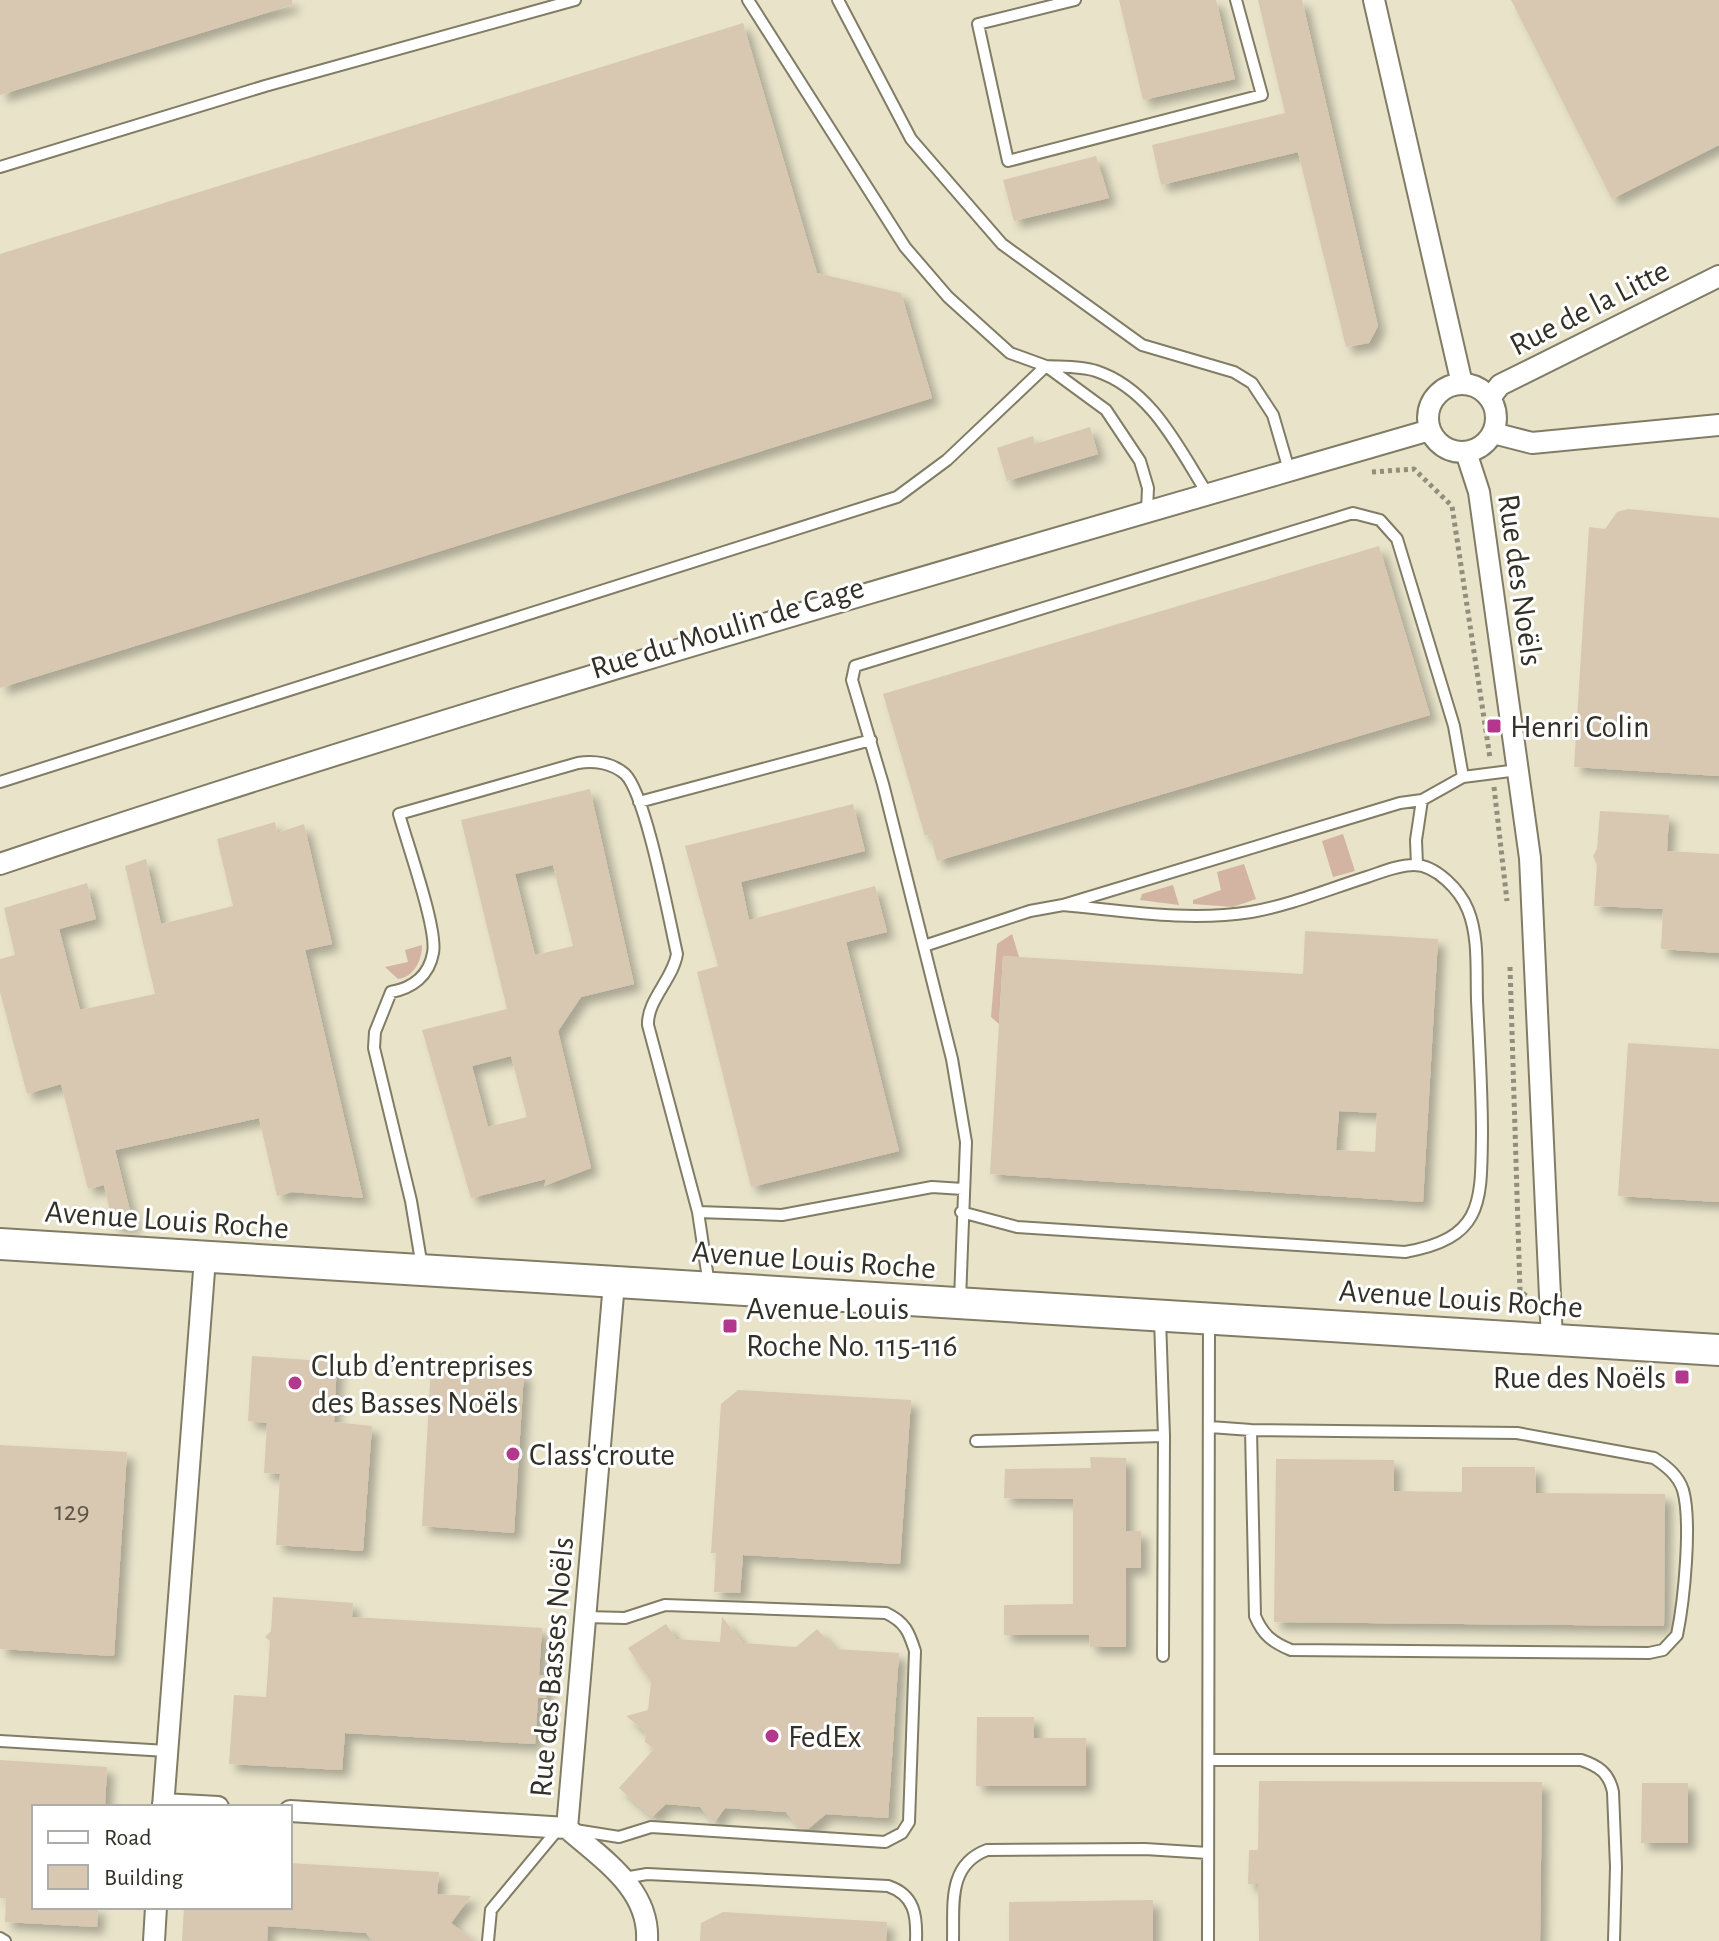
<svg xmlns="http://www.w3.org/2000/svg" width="1719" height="1941" font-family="'Alegreya Sans',sans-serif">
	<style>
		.green { fill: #d3b3a1 }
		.building { fill: #d8c8b2; fill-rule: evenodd; filter: url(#shadow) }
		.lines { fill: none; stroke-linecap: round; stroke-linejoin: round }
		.service-casing { stroke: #807c65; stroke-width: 14 }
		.minor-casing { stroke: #807c65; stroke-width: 24 }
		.secondary-casing { stroke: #807c65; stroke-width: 34 }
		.path { stroke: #918e7c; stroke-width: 5; stroke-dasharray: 4 4; stroke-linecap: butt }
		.service { stroke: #fff; stroke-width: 10 }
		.minor { stroke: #fff; stroke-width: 20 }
		.secondary { stroke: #fff; stroke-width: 30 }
		.poi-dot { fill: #b1388c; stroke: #fff; stroke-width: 3 }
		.labels { text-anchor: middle; stroke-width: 6; stroke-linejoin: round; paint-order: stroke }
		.number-label { font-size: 28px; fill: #5c574a }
		.street-label { font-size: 32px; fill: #333127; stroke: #fff }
		.poi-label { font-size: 32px; fill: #333127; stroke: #fff; text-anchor: start }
	</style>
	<defs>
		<filter id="shadow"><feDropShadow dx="7" dy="7" stdDeviation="4" flood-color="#0004"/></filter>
	</defs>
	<rect width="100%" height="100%" fill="#e8e3c9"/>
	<!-- green -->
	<path class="green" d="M1343,834L1355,871L1333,877L1322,841Z
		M1244,864L1256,899L1233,907L1193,904V900L1221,890L1217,872Z
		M1173,885L1179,905L1140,900L1142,894Z
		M1012,934L1019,957L1003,956L999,1024L991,1017L997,944Z
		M422,945C422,960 414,977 398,979L385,967L408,962L405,950Z"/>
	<!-- building -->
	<path class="building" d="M0,0H292V5L0,95Z
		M1119,0H1216L1235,79L1143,100Z
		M1258,0H1302L1378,326L1369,343L1346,347L1298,152L1161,185L1152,145L1285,113Z
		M1511,0H1719V145L1612,199Z
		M743,23L817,273L901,293L932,398L0,688V254Z
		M1096,156L1109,198L1014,221L1003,180Z
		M1090,427L1098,454L1007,481L997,448L1033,436L1035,444Z
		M1628,509L1719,518V776L1574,767L1589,527L1605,529L1617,512Z
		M1379,546L1430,715L937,861L930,834L925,836L883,694Z
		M590,789L634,984L581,997L558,1031L591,1168L544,1186L546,1179L471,1198L422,1030L507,1009L461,820ZM553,865L573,946L535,955L515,874ZM511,1056L527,1117L488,1127L472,1066Z
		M853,804L865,851L741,882L749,920L875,886L887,932L846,942L899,1151L751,1187L697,972L718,966L685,846Z
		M1600,811L1669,815L1667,851L1719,854V953L1661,949L1663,909L1594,906L1597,865L1593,856L1597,849Z
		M275,822L277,833L304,824L332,944L305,950L363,1198L292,1192L277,1196L259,1118L115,1150L134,1227L113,1225L104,1185L88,1189L61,1084L27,1094L0,992V959L15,955L4,908L87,883L96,919L59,929L80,1010L155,994L125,866L146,859L161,924L233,906L217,839Z
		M1305,931L1438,939L1423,1202L990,1174L1003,956L1303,974ZM1339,1111L1377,1113L1375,1152L1336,1150Z
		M1628,1043L1719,1049V1202L1618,1196Z
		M252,1356L337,1362L334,1422L372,1426L363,1551L276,1545L280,1474L264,1473L267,1423L248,1421Z
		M431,1366L524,1372L514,1533L422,1526Z
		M738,1390L911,1400L900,1564L743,1555L740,1593L714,1592L716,1553H711L721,1404Z
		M0,1445L127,1452L114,1656L0,1649Z
		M1090,1457L1126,1458V1531H1141V1568H1126V1647H1090L1089,1635H1004V1605L1073,1604V1499L1004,1498L1005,1469L1091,1468Z
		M1276,1459L1394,1460V1491L1462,1492V1467H1535L1536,1493L1665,1494L1664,1626L1274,1622Z
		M273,1597L353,1603L352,1617L542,1628L539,1675L547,1676L546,1698H538L535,1744L345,1733L342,1770L229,1764L234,1695L266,1697L270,1641L265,1637L271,1631Z
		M722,1617L743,1643L796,1647L817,1629L835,1649L899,1653L888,1818L826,1814L808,1829L799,1828L786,1812L725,1808L714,1823L700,1807L666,1804L652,1817L619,1788L654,1749L645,1742L646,1732L626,1716L648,1710L651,1682L628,1648L666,1624L676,1639L720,1642Z
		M977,1717H1034V1738H1086V1786H976Z
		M0,1760L107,1767L105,1807H34V1907H98L97,1927L5,1922L6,1898H0Z
		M1259,1781L1542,1782L1540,1941H1259L1258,1884H1248L1249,1850H1258Z
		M1642,1783H1688V1843H1641Z
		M290,1863L439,1872L437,1894L471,1896L451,1923L474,1941H373L366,1933L268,1926L267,1941H182L184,1907H290Z
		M1153,1900V1941H1009V1902Z
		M723,1912L887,1922L886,1941H700L701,1923Z"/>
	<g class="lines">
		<defs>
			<path id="service" d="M748,0L905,247L948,297L1010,353L1046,366L1106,410L1140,461L1148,488L1147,510
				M838,0L911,139L1002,244L1142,345L1234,372L1252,383L1273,415L1289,470
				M1075,0L978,24L1008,161L1262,95L1236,0
				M0,167L265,86L575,0
				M0,782L897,497L947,460L1046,366C1062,367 1081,366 1096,371C1151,389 1178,447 1207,493
				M639,802L871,740
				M1417,865L1416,840L1422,800L1463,777L1518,770
				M924,946L1030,911L1063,905L1400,803L1422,800
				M961,1212L1017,1227L1405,1252C1484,1238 1481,1202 1482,1133C1482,1089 1479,1044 1477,1000C1476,970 1479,937 1468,910C1460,890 1436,865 1414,865C1398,865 1382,872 1367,877C1329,889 1291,905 1251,912C1188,922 1126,911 1063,905
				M422,1267L411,1201L374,1048L375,1032L391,992C412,988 429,976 433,953C438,930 407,843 399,814L578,763C594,760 612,763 625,774C646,794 669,919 677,954C673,979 647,1000 648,1025L698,1212
				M709,1285L698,1212L782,1215L932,1187L963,1189
				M960,1300L966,1142L952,1059L883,784L852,680L855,666L1353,513L1380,520L1397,539L1454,726L1463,777
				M1210,1427L1251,1430L1517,1433L1654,1458C1666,1466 1678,1475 1683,1490C1692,1522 1684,1601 1677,1635L1663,1650L1649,1653L1291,1650C1272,1642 1263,1635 1255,1616L1251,1430
				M976,1441L1164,1436L1160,1319
				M1163,1656L1164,1436
				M0,1741L167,1751
				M1209,1760H1581C1599,1766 1609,1773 1613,1792L1616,1867L1614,1941
				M575,1830L619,1837L651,1827L885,1842L902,1833L909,1822L915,1651C909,1632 905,1622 886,1613L665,1605L625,1618L585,1617
				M624,1878L647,1874L888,1886C915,1895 917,1916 916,1941
				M0,1938L5,1941
				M488,1941L491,1910L559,1828
				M953,1941C954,1905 947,1865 987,1850L1145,1849L1208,1853
				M1208,1941L1209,1320"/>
			<path id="minor" d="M1374,0L1462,384
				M1428 418a34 34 0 1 1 68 0a34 34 0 1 1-68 0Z
				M1490,398L1500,385L1719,276
				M1493,433L1532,443L1719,425
				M1466,452L1479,492L1530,858L1552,1340
				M0,864C472,705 951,569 1430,430
				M163,1804L218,1807
				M163,1807L205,1258
				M290,1811L567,1828
				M567,1828L614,1283
				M567,1828C603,1860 650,1889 647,1941
				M154,1941L156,1907"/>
			<path id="secondary" d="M0,1244L1719,1350"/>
		</defs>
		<!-- service casing -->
		<use href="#service" class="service-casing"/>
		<!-- minor casing -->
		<use href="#minor" class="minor-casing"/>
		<!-- secondary casing -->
		<use href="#secondary" class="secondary-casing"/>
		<!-- path -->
		<path class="path" d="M1372,472L1414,469L1452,506L1490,758
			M1494,787L1507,901
			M1510,967L1520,1291L1528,1297"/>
		<!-- service -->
		<use href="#service" class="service"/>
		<!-- minor -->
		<use href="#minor" class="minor"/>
		<!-- secondary -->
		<use href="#secondary" class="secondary"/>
	</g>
	<!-- markers -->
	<g class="poi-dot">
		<rect x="1486" y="718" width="16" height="16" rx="4"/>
		<rect x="722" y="1318" width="16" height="16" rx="4"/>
		<rect x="1674" y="1369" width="16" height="16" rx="4"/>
		<circle cx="295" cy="1383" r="8"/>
		<circle cx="513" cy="1454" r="8"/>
		<circle cx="772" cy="1736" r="8"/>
	</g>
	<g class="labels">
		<!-- number labels -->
		<g class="number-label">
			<text x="72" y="1520">129</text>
		</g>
		<!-- street labels -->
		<g class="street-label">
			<text transform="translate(1589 307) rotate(-27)" y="11">Rue de la Litte</text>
			<text transform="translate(1521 580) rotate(82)" y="11">Rue des Noëls</text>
			<text transform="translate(727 627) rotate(-17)" y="11">Rue du Moulin de Cage</text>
			<text transform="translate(167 1219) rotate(4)" y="11">Avenue Louis Roche</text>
			<text transform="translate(814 1259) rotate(4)" y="11">Avenue Louis Roche</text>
			<text transform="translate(1461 1298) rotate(4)" y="11">Avenue Louis Roche</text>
			<text transform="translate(551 1667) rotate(-85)" y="11">Rue des Basses Noëls</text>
		</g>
		<!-- poi labels -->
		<g class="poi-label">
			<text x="1510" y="737">Henri Colin</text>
			<text x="746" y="1319">Avenue Louis<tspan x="746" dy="37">Roche No. 115-116</tspan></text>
			<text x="311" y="1376">Club d’entreprises<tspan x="311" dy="37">des Basses Noëls</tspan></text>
			<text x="1666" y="1388" text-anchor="end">Rue des Noëls</text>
			<text x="529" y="1465">Class'croute</text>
			<text x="788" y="1747">FedEx</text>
		</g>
	</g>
	<!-- legend -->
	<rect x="32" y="1805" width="260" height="104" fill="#ffffff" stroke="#adada9" stroke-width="2"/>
	<rect x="48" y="1831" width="40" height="12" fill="#ffffff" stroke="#adada9" stroke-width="2"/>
	<text x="104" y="1845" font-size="24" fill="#333127">Road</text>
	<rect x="48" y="1865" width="40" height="24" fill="#d8c8b2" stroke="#adada9" stroke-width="2"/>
	<text x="104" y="1885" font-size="24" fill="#333127">Building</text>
</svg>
